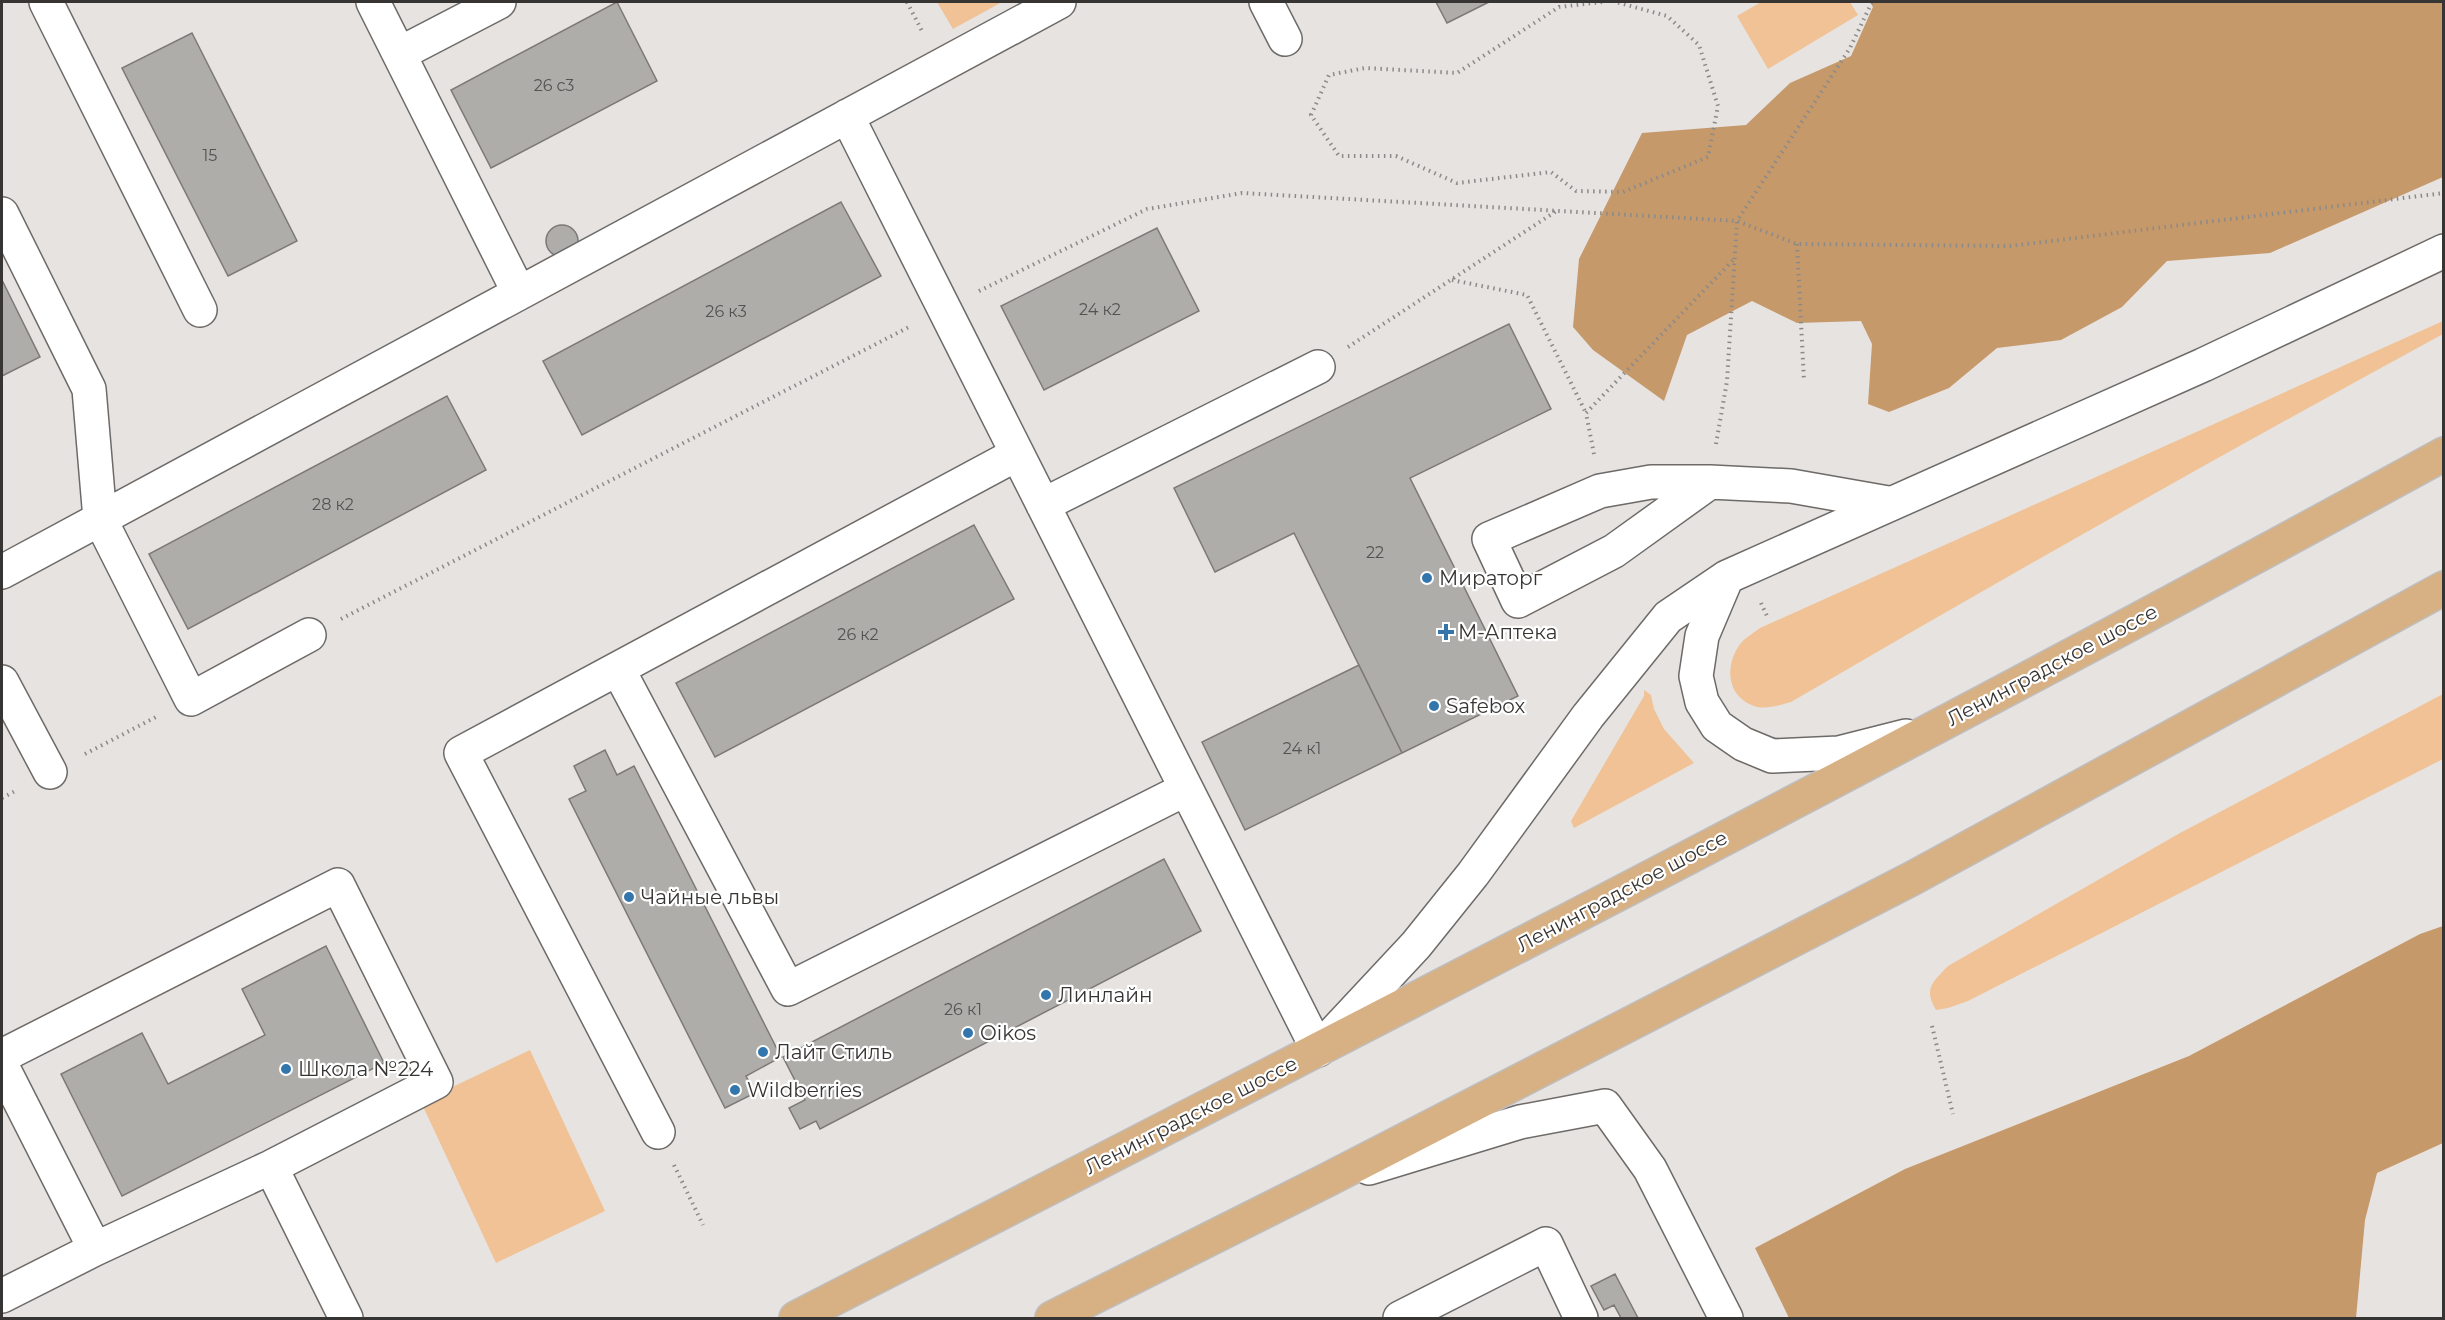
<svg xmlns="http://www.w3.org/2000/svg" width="2445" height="1320" font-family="Montserrat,sans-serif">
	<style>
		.green { fill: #f0c296 }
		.forest { fill: #c6996b }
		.building { fill: #afadaa; stroke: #7c7977; stroke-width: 1.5 }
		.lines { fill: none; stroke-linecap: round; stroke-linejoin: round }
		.minor-casing { stroke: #6d6a68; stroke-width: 36 }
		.major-casing { stroke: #bfbebe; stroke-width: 36 }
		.path { stroke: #8c8a88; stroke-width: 4; stroke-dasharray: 1.5 4.5; stroke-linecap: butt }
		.minor { stroke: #fff; stroke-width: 33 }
		.major { stroke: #d7b083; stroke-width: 33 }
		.poi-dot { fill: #3376ac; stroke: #fff; stroke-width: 2 }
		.labels { text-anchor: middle; stroke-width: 4.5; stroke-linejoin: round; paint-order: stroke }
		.number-label { font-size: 16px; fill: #555352 }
		.poi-label { font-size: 20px; fill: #373534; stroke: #fff; text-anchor: start }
		.street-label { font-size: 20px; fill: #373534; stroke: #fff }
	</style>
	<rect width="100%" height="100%" fill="#e6e3e1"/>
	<!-- green -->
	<path class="green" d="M937,2H1002L953,29Z
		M1761,2H1850L1858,15L1768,69L1737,16Z
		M2443,321V334C2224,453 2007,576 1791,702C1780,705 1765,710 1754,706C1725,696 1725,663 1741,643C1746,637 1754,633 1760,628Z
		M1644,690L1651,695L1654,709L1664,729L1694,763L1574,828L1571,821L1644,696Z
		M2443,694V759L1968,1001L1948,1008L1936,1010C1923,988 1933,982 1948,966L2180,833Z
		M530,1050L605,1211L496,1263L421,1102Z"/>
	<!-- forest -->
	<path class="forest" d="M1870,2H2443V177L2270,253L2167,261L2122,307L2061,340L1997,348L1949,388L1889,412L1868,404L1872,344L1861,321L1797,323L1752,301L1687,335L1664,401L1593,350L1573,327L1579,259L1642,133L1746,125L1790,83L1851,56L1873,7Z
		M2443,926V1143L2377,1173L2365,1220L2356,1318H1789L1755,1248L1905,1169L2189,1056L2420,934Z"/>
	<!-- building -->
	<path class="building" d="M617,2L657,81L491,168L451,90Z
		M1436,2H1489L1447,23Z
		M192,33L297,241L228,276L122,68Z
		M841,202L881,276L582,435L543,361Z
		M546 241a16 16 0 1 1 32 0a16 16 0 1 1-32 0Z
		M1157,228L1199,311L1044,390L1001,306Z
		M2,280L40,357L2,376Z
		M1509,324L1551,409L1410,478L1518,696L1402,753L1294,533L1215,572L1174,488Z
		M447,396L486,470L188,629L149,554Z
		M974,525L1014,599L715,757L676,683Z
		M1359,665L1402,753L1245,830L1202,742Z
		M605,750L617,775L634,766L781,1057L746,1076L755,1093L725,1108L569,799L586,791L574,766Z
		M1164,859L1201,931L820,1129L816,1121L800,1129L789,1108L805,1100L783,1057Z
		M326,946L384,1063L122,1196L61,1074L142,1033L168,1084L265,1035L242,989Z
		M1615,1274L1638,1318H1621L1614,1305L1604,1310L1591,1286Z"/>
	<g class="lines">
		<defs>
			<path id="minor" d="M46,2L200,310
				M373,2L519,293
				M1266,2L1285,39
				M399,54L499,2
				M847,116L1318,1050L1416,945L1473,874L1588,716L1668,617L1727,577L2203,365L2444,251
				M2,214L89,389L100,519L191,699L309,635
				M1710,482L1614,551L1518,601L1489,539L1600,491L1651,482H1710L1791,486L1888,503
				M1043,505L1318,367
				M2,572L1059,2
				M1727,577L1702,636L1696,676L1702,702L1717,726L1743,744L1772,756L1839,753L1906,736
				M618,669L788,989L1186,789
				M2,682L50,772
				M2,1056L338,885L436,1082L271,1167L95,1249L2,1296
				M2,1066L95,1249
				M658,1132L461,753L1017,454
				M271,1167L346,1318
				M1369,1168L1520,1122L1605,1106L1650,1169L1726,1318
				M1400,1318L1546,1244L1581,1318"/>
			<path id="major" d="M796,1318C1347,1035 1900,752 2444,454
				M1052,1318L1327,1180L1913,878L2444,588"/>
		</defs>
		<!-- minor casing -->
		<use href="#minor" class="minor-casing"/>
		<!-- major casing -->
		<use href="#major" class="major-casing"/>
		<!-- path -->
		<path class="path" d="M907,2L923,33
			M1602,2L1559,7L1457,73L1365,68L1329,75L1311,115L1339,156H1396L1457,183L1551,172L1576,191L1623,192L1708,157L1718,106L1699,45L1667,16L1616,2
			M1797,244L1804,381
			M1452,280L1527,295L1586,413
			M979,291L1147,209L1242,193L1737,221L1797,244L2010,246L2444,193
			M1348,347L1558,210
			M1716,444L1727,381L1737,221L1850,48L1872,2
			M1594,454L1586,413L1735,258
			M1761,603L1767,616
			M341,619L911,326
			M85,754L158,716
			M2,798L17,790
			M1932,1026L1953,1114
			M674,1165L703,1225"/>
		<!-- minor -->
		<use href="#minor" class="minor"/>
		<!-- major -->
		<use href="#major" class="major"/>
	</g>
	<!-- markers -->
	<g class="poi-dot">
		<circle cx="1427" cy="578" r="6"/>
		<path d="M1443 623h6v6h6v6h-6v6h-6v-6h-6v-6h6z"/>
		<circle cx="1434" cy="706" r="6"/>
		<circle cx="629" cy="897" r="6"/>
		<circle cx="1046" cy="995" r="6"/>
		<circle cx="968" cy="1033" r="6"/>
		<circle cx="763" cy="1052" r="6"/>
		<circle cx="286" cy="1069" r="6"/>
		<circle cx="735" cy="1090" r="6"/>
	</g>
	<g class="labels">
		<!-- number labels -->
		<g class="number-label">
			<text x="554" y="91">26 с3</text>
			<text x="210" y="161">15</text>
			<text x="1100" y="315">24 к2</text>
			<text x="726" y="317">26 к3</text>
			<text x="333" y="510">28 к2</text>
			<text x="1375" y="558">22</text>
			<text x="858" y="640">26 к2</text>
			<text x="1302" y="754">24 к1</text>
			<text x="963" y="1015">26 к1</text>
		</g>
		<!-- poi labels -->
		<g class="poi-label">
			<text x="1439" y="585">Мираторг</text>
			<text x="1458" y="639">М-Аптека</text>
			<text x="1446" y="713">Safebox</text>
			<text x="641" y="904">Чайные львы</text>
			<text x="1058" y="1002">Линлайн</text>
			<text x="980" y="1040">Oikos</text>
			<text x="775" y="1059">Лайт Стиль</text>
			<text x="298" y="1076">Школа №224</text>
			<text x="747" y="1097">Wildberries</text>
		</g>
		<!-- street labels -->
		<g class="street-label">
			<text transform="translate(2052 665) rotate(-28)" y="7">Ленинградское шоссе</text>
			<text transform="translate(1622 891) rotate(-28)" y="7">Ленинградское шоссе</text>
			<text transform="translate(1191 1115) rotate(-27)" y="7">Ленинградское шоссе</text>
		</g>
	</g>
	<!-- border -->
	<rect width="2445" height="1320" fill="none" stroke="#373534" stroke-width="6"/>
</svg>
